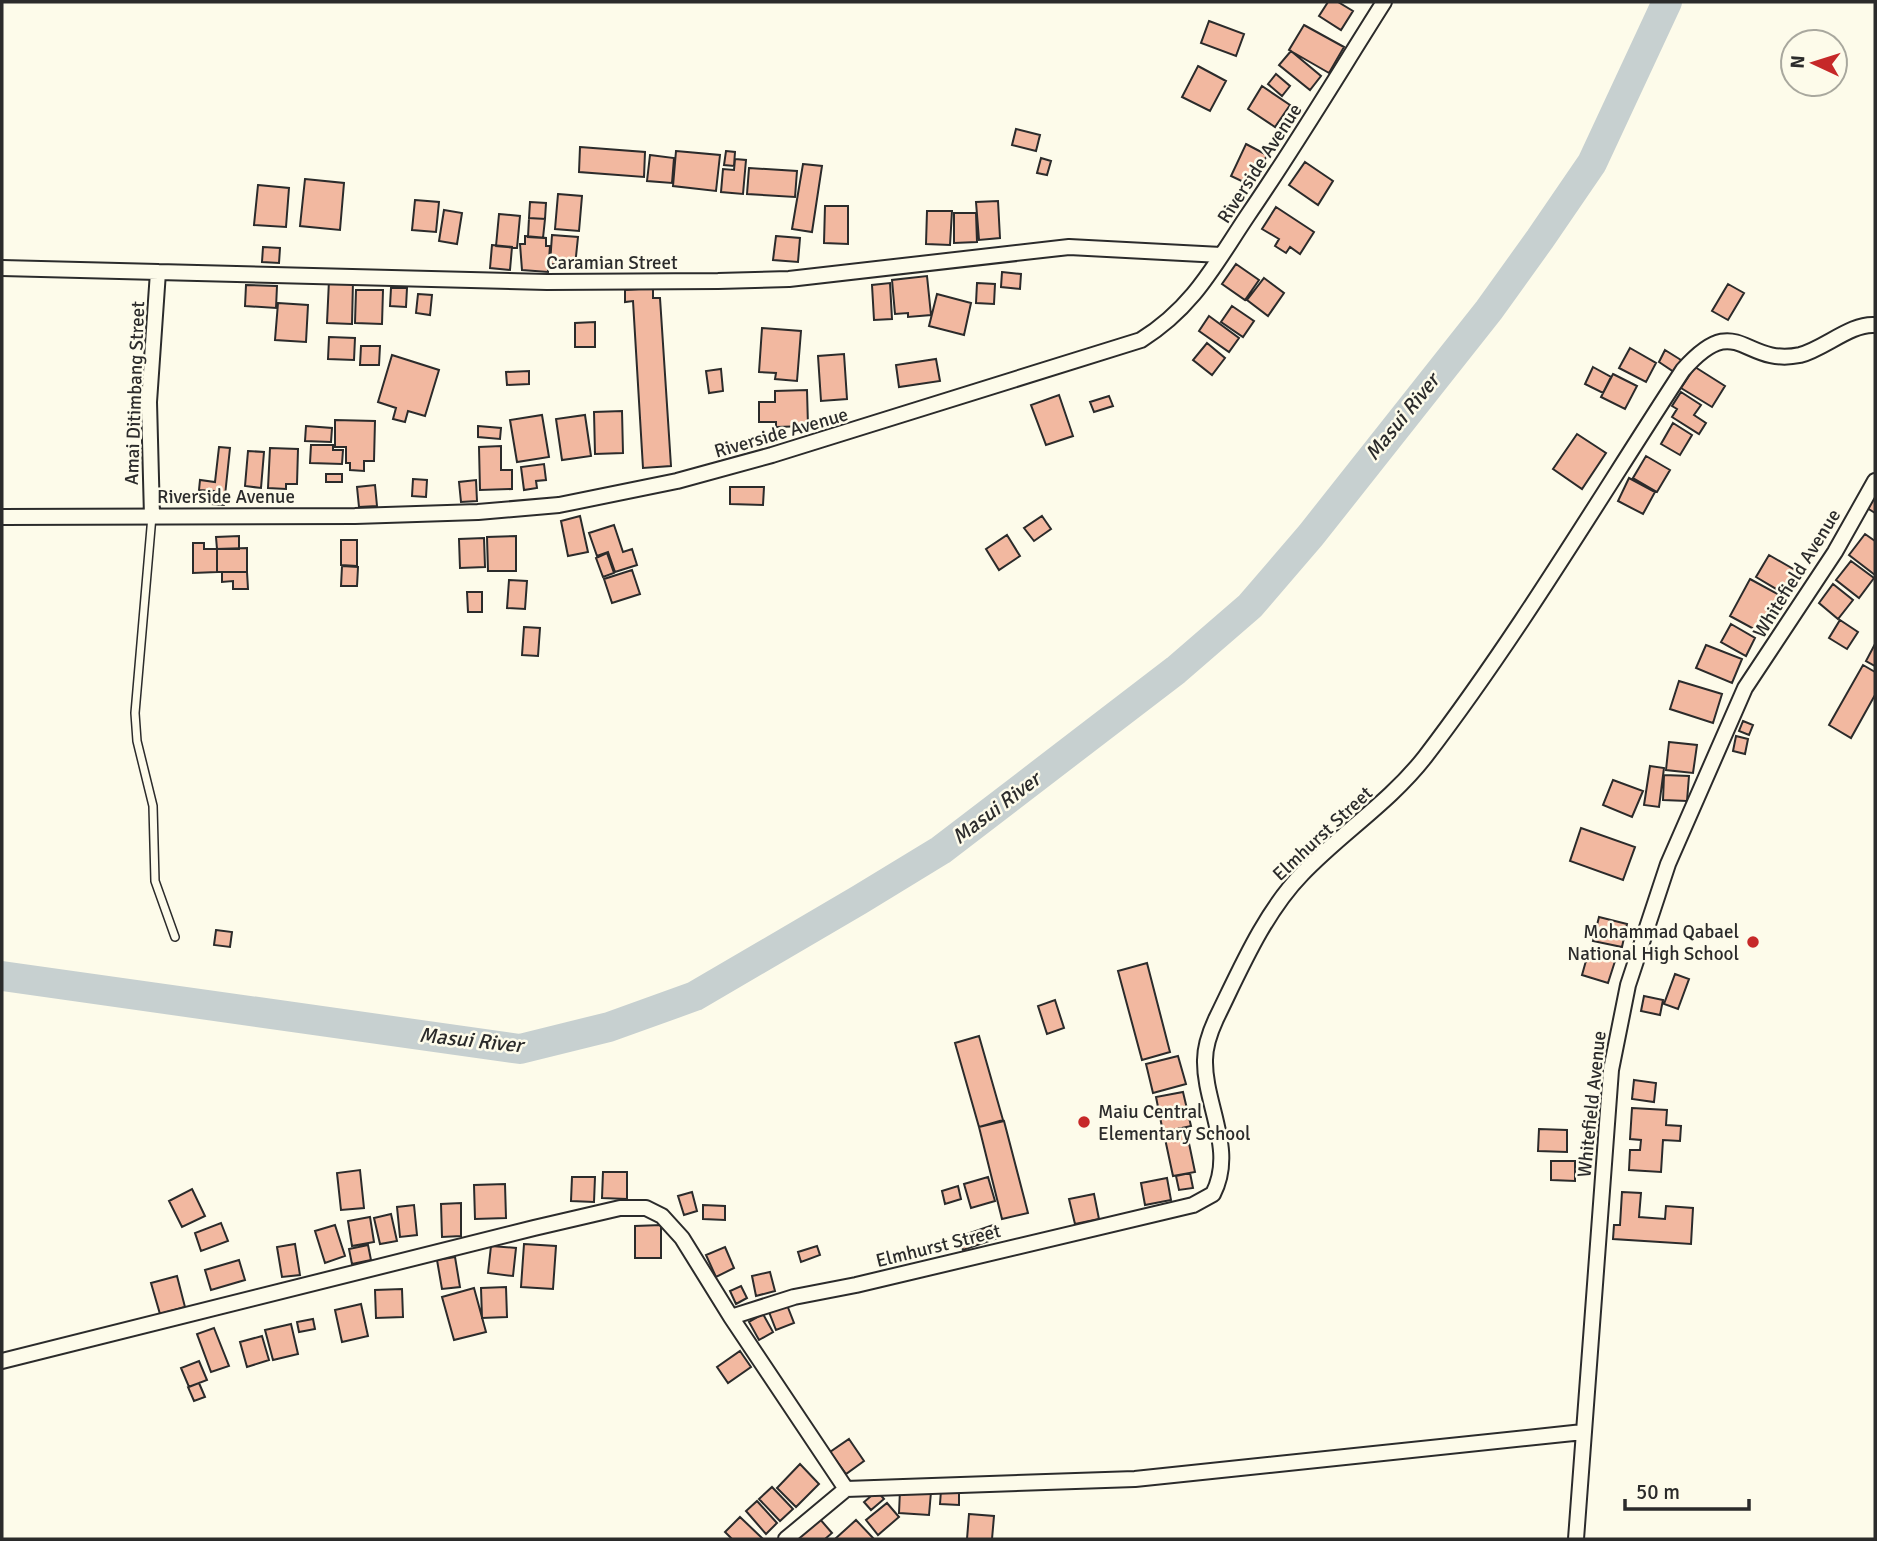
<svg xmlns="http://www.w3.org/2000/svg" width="1877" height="1541" font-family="Signika,sans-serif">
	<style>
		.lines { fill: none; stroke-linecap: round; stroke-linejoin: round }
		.river { stroke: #c7d0d0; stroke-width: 30 }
		.building { fill: #f2b8a0; stroke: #2b2b2b; stroke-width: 2 }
		.service-casing { stroke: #2b2b2b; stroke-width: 10 }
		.minor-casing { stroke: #2b2b2b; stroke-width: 18 }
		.service { stroke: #fdfbea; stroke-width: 7 }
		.minor { stroke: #fdfbea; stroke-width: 14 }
		.poi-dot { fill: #c62828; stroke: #fdfbea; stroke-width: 2.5 }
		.labels { text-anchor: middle; stroke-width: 5; stroke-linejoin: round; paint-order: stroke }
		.street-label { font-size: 19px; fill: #2b2b2b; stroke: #fdfbea }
		.poi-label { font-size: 19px; fill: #2b2b2b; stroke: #fdfbea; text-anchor: end }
		.water-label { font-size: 21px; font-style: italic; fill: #2b2b2b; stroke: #fdfbea }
	</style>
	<rect width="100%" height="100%" fill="#fdfbea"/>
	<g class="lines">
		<!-- river -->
		<path class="river" d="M2,976L520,1049L609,1027L695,996L859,900L941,850L1176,670L1250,606L1311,535L1489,310L1540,239L1592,163L1667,2"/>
	</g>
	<!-- building -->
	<path class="building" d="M1328,2H1338L1353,11L1341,30L1319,16Z
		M1209,21L1244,34L1236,56L1201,43Z
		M1304,25L1344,47L1329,73L1289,50Z
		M1291,51L1321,76L1310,90L1279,65Z
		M1198,66L1226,81L1210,111L1182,97Z
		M1276,74L1290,86L1282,96L1268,84Z
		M1262,86L1290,105L1275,127L1248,109Z
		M1016,129L1040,135L1036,151L1012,145Z
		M1246,144L1267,155L1252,186L1231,176Z
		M580,147L645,152L644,177L579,172Z
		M676,151L720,155L716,191L673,186Z
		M726,151L735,152L734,166L724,165Z
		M650,155L674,158L672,183L647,181Z
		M1041,158L1051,161L1047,175L1037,173Z
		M735,159L746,160L743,194L721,192L723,169L734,170Z
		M1305,162L1333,181L1318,205L1289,185Z
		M803,164L822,166L812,232L792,229Z
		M749,168L797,171L795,197L747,194Z
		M305,179L344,183L340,230L300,226Z
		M258,185L289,188L286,227L254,225Z
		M558,194L582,196L579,231L555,229Z
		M415,200L439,202L436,232L412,230Z
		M998,201L1000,238L979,240L976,202Z
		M530,202L546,203L545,219L529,218Z
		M825,206H848V244L824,243Z
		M1276,207L1314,232L1300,254L1290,247L1286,253L1275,246L1279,239L1262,229Z
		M444,210L462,213L457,244L439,241Z
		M927,211H952L950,245L926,244Z
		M954,213H976L977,242L954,243Z
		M499,214L520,216L517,248L496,246Z
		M529,218L545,219L543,238L528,237Z
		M552,235L578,237L575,266L550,264Z
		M525,236L546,238V246H550L548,272L522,270L520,244H525Z
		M776,236L800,238L798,262L773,260Z
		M492,245L512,247L510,270L490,268Z
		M263,247L280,248L279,263L262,262Z
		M1236,264L1259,280L1245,300L1222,284Z
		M1002,272L1021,274L1020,289L1001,287Z
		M927,276L931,315L908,317V313L895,314L892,280Z
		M1264,278L1284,293L1268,316L1247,300Z
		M329,280L353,281L352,324L327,323Z
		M890,283L892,319L874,320L872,285Z
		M977,283L995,284L994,304L976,303Z
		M1728,284L1744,293L1728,320L1712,311Z
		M246,285L277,286L276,308L245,306Z
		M391,288H407L406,307L390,306Z
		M653,288V298H660L671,466L643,468L633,301L625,302V290Z
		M356,290H383L382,324L355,323Z
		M418,294L432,295L430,315L416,313Z
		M937,294L971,303L964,335L929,326Z
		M278,303L308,305L306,342L275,340Z
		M1232,306L1254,321L1243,337L1221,322Z
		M1209,316L1239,338L1229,352L1199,331Z
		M595,322V347H575V323Z
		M762,328L801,331L797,381L775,379L776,373L759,372Z
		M329,337L355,338L354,360L328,359Z
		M1207,343L1225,358L1212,375L1193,360Z
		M361,346H380L379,365H360Z
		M1630,348L1656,363L1646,382L1619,368Z
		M1665,350L1681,360L1674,372L1659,362Z
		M844,354L847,399L821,401L818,356Z
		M392,355L439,370L425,416L408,411L405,422L393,419L396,408L378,402Z
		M936,359L940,381L899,387L896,365Z
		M1593,367L1611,377L1603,393L1585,384Z
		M1695,367L1725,386L1712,407L1681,388Z
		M721,369L723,391L709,393L706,371Z
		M529,371V384L507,385L506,372Z
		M1613,374L1637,386L1625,409L1601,397Z
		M807,390L808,426L776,427V422H759V402H775V391Z
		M1681,392L1701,405L1694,415L1706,423L1699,434L1672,417L1677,409L1672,406Z
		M1059,395L1073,436L1046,445L1031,405Z
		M1109,396L1113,406L1094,412L1090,402Z
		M622,411L623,453L595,454L594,412Z
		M542,415L549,457L517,462L510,420Z
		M585,415L591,456L562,460L556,419Z
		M335,420L375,421L374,461H364V471L350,470V463H346V447H335Z
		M1673,423L1692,435L1680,455L1661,444Z
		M306,426L332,428L331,442L305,441Z
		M478,426L501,428L500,439L478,437Z
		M1577,434L1606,453L1582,489L1553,469Z
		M311,445H333V450H343L342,464L310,463Z
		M501,446V470H512V489L480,490L479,447Z
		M219,447L230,448L224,505L212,504L214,491L199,490L200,480L215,482Z
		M270,448L298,449L297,484H286V489L268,488Z
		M248,451L264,452L261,488L245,486Z
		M1646,456L1670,470L1657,492L1633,478Z
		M544,464L546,480L536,481L537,488L524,490L521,467Z
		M326,474H342V482H326Z
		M1629,478L1655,492L1643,514L1618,501Z
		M413,479L427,480L426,497L412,496Z
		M476,480L477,501L461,502L459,482Z
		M375,485L377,506L359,507L357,487Z
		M730,487H764L763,505L730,504Z
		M1875,495V513L1867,508Z
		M580,516L588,552L568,556L561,521Z
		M1042,516L1051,529L1034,541L1024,528Z
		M614,525L623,552L632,549L637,565L615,572L608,552L597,556L589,533Z
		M1865,534L1875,541V575L1849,555Z
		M1007,535L1020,556L999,570L986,549Z
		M239,536V549H217L216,537Z
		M516,536V571H488L487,537Z
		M484,538L485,567L460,568L459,539Z
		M341,540H357V566L341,565Z
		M193,543H204V549H217V572L193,573Z
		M247,548V572H217V549Z
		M607,553L614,573L603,577L596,558Z
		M1769,555L1802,574L1788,596L1756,577Z
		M1851,561L1874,578L1859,598L1836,580Z
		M342,566L358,567L357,586H341Z
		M632,570L640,594L612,603L604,579Z
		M222,572H247L248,589H233V581L222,582Z
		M1750,579L1783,597L1763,634L1730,616Z
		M509,580L527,581L525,609L507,608Z
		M1833,584L1853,600L1838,619L1819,603Z
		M467,592H482V612H468Z
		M1840,620L1858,632L1847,649L1829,638Z
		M1731,624L1755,638L1746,656L1721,642Z
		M524,627L540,628L538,656L522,655Z
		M1875,644V666L1866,661Z
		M1706,645L1742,659L1732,683L1696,668Z
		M1863,665L1875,672V695L1851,738L1829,725Z
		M1679,681L1722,694L1713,723L1670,709Z
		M1743,721L1753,725L1749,735L1739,731Z
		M1736,736L1748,739L1745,754L1733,751Z
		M1669,742L1697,745L1693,773L1666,770Z
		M1650,766L1664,768L1659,807L1644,805Z
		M1664,775L1689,776L1687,801L1663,800Z
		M1613,780L1643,791L1632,817L1603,805Z
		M1581,828L1635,847L1623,880L1570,861Z
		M1599,917L1627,924L1622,947L1593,941Z
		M216,930L232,932L230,947L214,945Z
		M1589,950L1616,958L1608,983L1582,975Z
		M1147,963L1170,1052L1142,1060L1118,971Z
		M1675,974L1689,979L1678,1009L1664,1004Z
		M1644,996L1663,1000L1660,1015L1641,1011Z
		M1055,1000L1064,1028L1047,1034L1038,1006Z
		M979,1036L1003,1120L979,1127L955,1043Z
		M1178,1056L1186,1084L1153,1093L1146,1064Z
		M1634,1080L1656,1083L1654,1102L1632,1099Z
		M1183,1092L1191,1126L1163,1132L1156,1097Z
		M1632,1108L1667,1110L1666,1125L1681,1126L1680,1141L1663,1140L1661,1172L1629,1170L1630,1150H1640L1641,1140L1630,1139Z
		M1004,1121L1028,1213L1002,1219L979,1127Z
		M1186,1129L1195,1172L1173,1176L1164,1134Z
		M1539,1129L1567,1130V1152L1538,1151Z
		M1551,1161H1575V1181L1551,1180Z
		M360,1170L364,1208L341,1210L337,1173Z
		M603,1172H627V1199L602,1198Z
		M1190,1173L1193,1188L1179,1190L1176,1176Z
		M572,1177H595L594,1202L571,1201Z
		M988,1177L995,1201L971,1208L964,1184Z
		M1167,1178L1171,1200L1145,1205L1141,1183Z
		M505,1184L506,1218L475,1219L474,1185Z
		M958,1186L961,1199L945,1204L942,1191Z
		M192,1189L205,1216L182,1227L169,1201Z
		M692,1192L697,1211L684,1215L678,1196Z
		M1622,1192L1641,1193L1639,1217L1665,1219L1666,1206L1693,1208L1691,1244L1613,1239L1614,1225H1620Z
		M1094,1194L1099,1219L1075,1224L1069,1199Z
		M461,1203V1236L442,1237L441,1204Z
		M414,1205L417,1235L400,1237L397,1207Z
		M703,1205L725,1206V1220L703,1219Z
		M391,1214L397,1241L380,1244L374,1218Z
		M370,1217L374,1242L352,1246L348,1221Z
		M221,1223L228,1241L201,1251L195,1233Z
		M335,1225L345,1256L325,1263L315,1231Z
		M661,1225V1258H635V1226Z
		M993,1225L998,1238L963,1250L958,1237Z
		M295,1244L300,1275L282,1277L277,1247Z
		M524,1244L556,1246L553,1289L521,1287Z
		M368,1245L371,1260L352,1264L349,1249Z
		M491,1246L516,1248L513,1276L488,1273Z
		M817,1246L820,1255L801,1262L798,1252Z
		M725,1247L734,1268L716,1277L706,1255Z
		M455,1257L460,1287L442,1289L437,1260Z
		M239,1260L245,1280L211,1290L205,1270Z
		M770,1272L775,1291L756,1296L752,1276Z
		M177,1276L185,1307L160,1314L151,1283Z
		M741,1286L747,1298L736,1304L730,1291Z
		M506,1287L507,1317L482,1318L481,1288Z
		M474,1288L486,1332L454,1340L442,1297Z
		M402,1289L403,1317L376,1318L375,1290Z
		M361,1304L368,1336L342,1342L335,1310Z
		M787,1305L794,1323L776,1330L769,1312Z
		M763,1314L773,1332L759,1340L749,1322Z
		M313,1319L315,1329L299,1332L297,1322Z
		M291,1324L298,1354L273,1360L265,1330Z
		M214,1328L229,1366L211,1372L197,1334Z
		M262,1336L269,1360L247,1367L240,1342Z
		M740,1351L751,1367L728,1383L717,1367Z
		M199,1361L207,1380L189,1387L181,1368Z
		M199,1383L205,1397L194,1401L188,1387Z
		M849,1439L864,1461L846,1474L830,1452Z
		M800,1464L819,1484L796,1507L777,1488Z
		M772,1487L793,1509L780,1521L759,1499Z
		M900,1490L931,1492L929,1515L899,1513Z
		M941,1490L959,1491V1505L940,1504Z
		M877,1491L884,1499L871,1510L864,1502Z
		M757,1501L777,1523L766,1534L746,1511Z
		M887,1503L899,1517L878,1535L866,1520Z
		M969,1514L994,1516L992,1539H967Z
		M740,1517L762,1538L760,1539H732L725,1532Z
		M819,1518L832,1533L825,1539H795Z
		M856,1520L874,1539H835Z"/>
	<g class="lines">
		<defs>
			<path id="service" d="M152,516L135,713L137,741L153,806L155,881L175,937"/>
			<path id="minor" d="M2,268L547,282L718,281L789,279L1069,247L1221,255
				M152,516L149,402L158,272
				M2,517L355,516L478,512L559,505L677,481L772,455L1141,340C1194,307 1215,264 1248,215C1296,145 1339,73 1384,2
				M731,1317L794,1297L856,1285L1193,1205L1213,1194C1236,1150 1204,1104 1205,1060C1205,1045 1210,1032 1216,1019C1240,970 1264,913 1302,874C1341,833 1389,803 1425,757C1519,634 1598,500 1683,370C1738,308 1742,367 1800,355C1824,349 1851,323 1875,325
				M2,1361L534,1228L620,1208H646L662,1216L682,1238L731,1317L846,1489
				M786,1539L846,1489L1135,1479L1583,1432
				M1576,1539L1611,1070L1628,985L1668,864L1745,688L1835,552L1875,481"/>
		</defs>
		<!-- service casing -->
		<use href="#service" class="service-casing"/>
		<!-- minor casing -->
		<use href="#minor" class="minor-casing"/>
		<!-- service -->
		<use href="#service" class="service"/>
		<!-- minor -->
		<use href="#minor" class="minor"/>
	</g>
	<!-- markers -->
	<g class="poi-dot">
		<circle cx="1753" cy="942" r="7"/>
		<circle cx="1084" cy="1122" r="7"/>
	</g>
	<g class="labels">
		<!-- street labels -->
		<g class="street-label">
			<text transform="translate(1259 163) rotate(-57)" y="7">Riverside Avenue</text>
			<text x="612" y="269">Caramian Street</text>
			<text transform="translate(134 393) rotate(-88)" y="7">Amai Ditimbang Street</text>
			<text transform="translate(781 432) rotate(-16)" y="7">Riverside Avenue</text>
			<text x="226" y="503">Riverside Avenue</text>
			<text transform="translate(1796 573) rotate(-58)" y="7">Whitefield Avenue</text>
			<text transform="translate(1322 833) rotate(-43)" y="7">Elmhurst Street</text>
			<text transform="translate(1591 1104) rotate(-84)" y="7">Whitefield Avenue</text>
			<text transform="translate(938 1245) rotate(-14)" y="7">Elmhurst Street</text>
		</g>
		<!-- poi labels -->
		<g class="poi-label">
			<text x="1739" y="938">Mohammad Qabael<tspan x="1739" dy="22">National High School</tspan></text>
			<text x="1098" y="1118" text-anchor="start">Maiu Central<tspan x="1098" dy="22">Elementary School</tspan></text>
		</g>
		<!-- water labels -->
		<g class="water-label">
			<text transform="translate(1402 417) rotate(-51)" y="7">Masui River</text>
			<text transform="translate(996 808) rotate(-37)" y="7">Masui River</text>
			<text transform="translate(471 1040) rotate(6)" y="7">Masui River</text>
		</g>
	</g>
	<!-- border -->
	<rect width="1877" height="1541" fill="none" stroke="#2b2b2b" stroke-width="7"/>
	<!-- north arrow -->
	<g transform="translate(1814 63) rotate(274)"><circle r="33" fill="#fdfbea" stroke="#a9a89e" stroke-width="2"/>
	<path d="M0-5L12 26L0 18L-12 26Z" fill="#c62828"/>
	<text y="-10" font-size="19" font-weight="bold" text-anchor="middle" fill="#2b2b2b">N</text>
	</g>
	<!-- scale -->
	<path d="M1625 1499v10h124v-10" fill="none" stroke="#2b2b2b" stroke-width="3.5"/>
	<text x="1636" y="1499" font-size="21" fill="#2b2b2b" stroke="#fdfbea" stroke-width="5" paint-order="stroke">50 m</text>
</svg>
